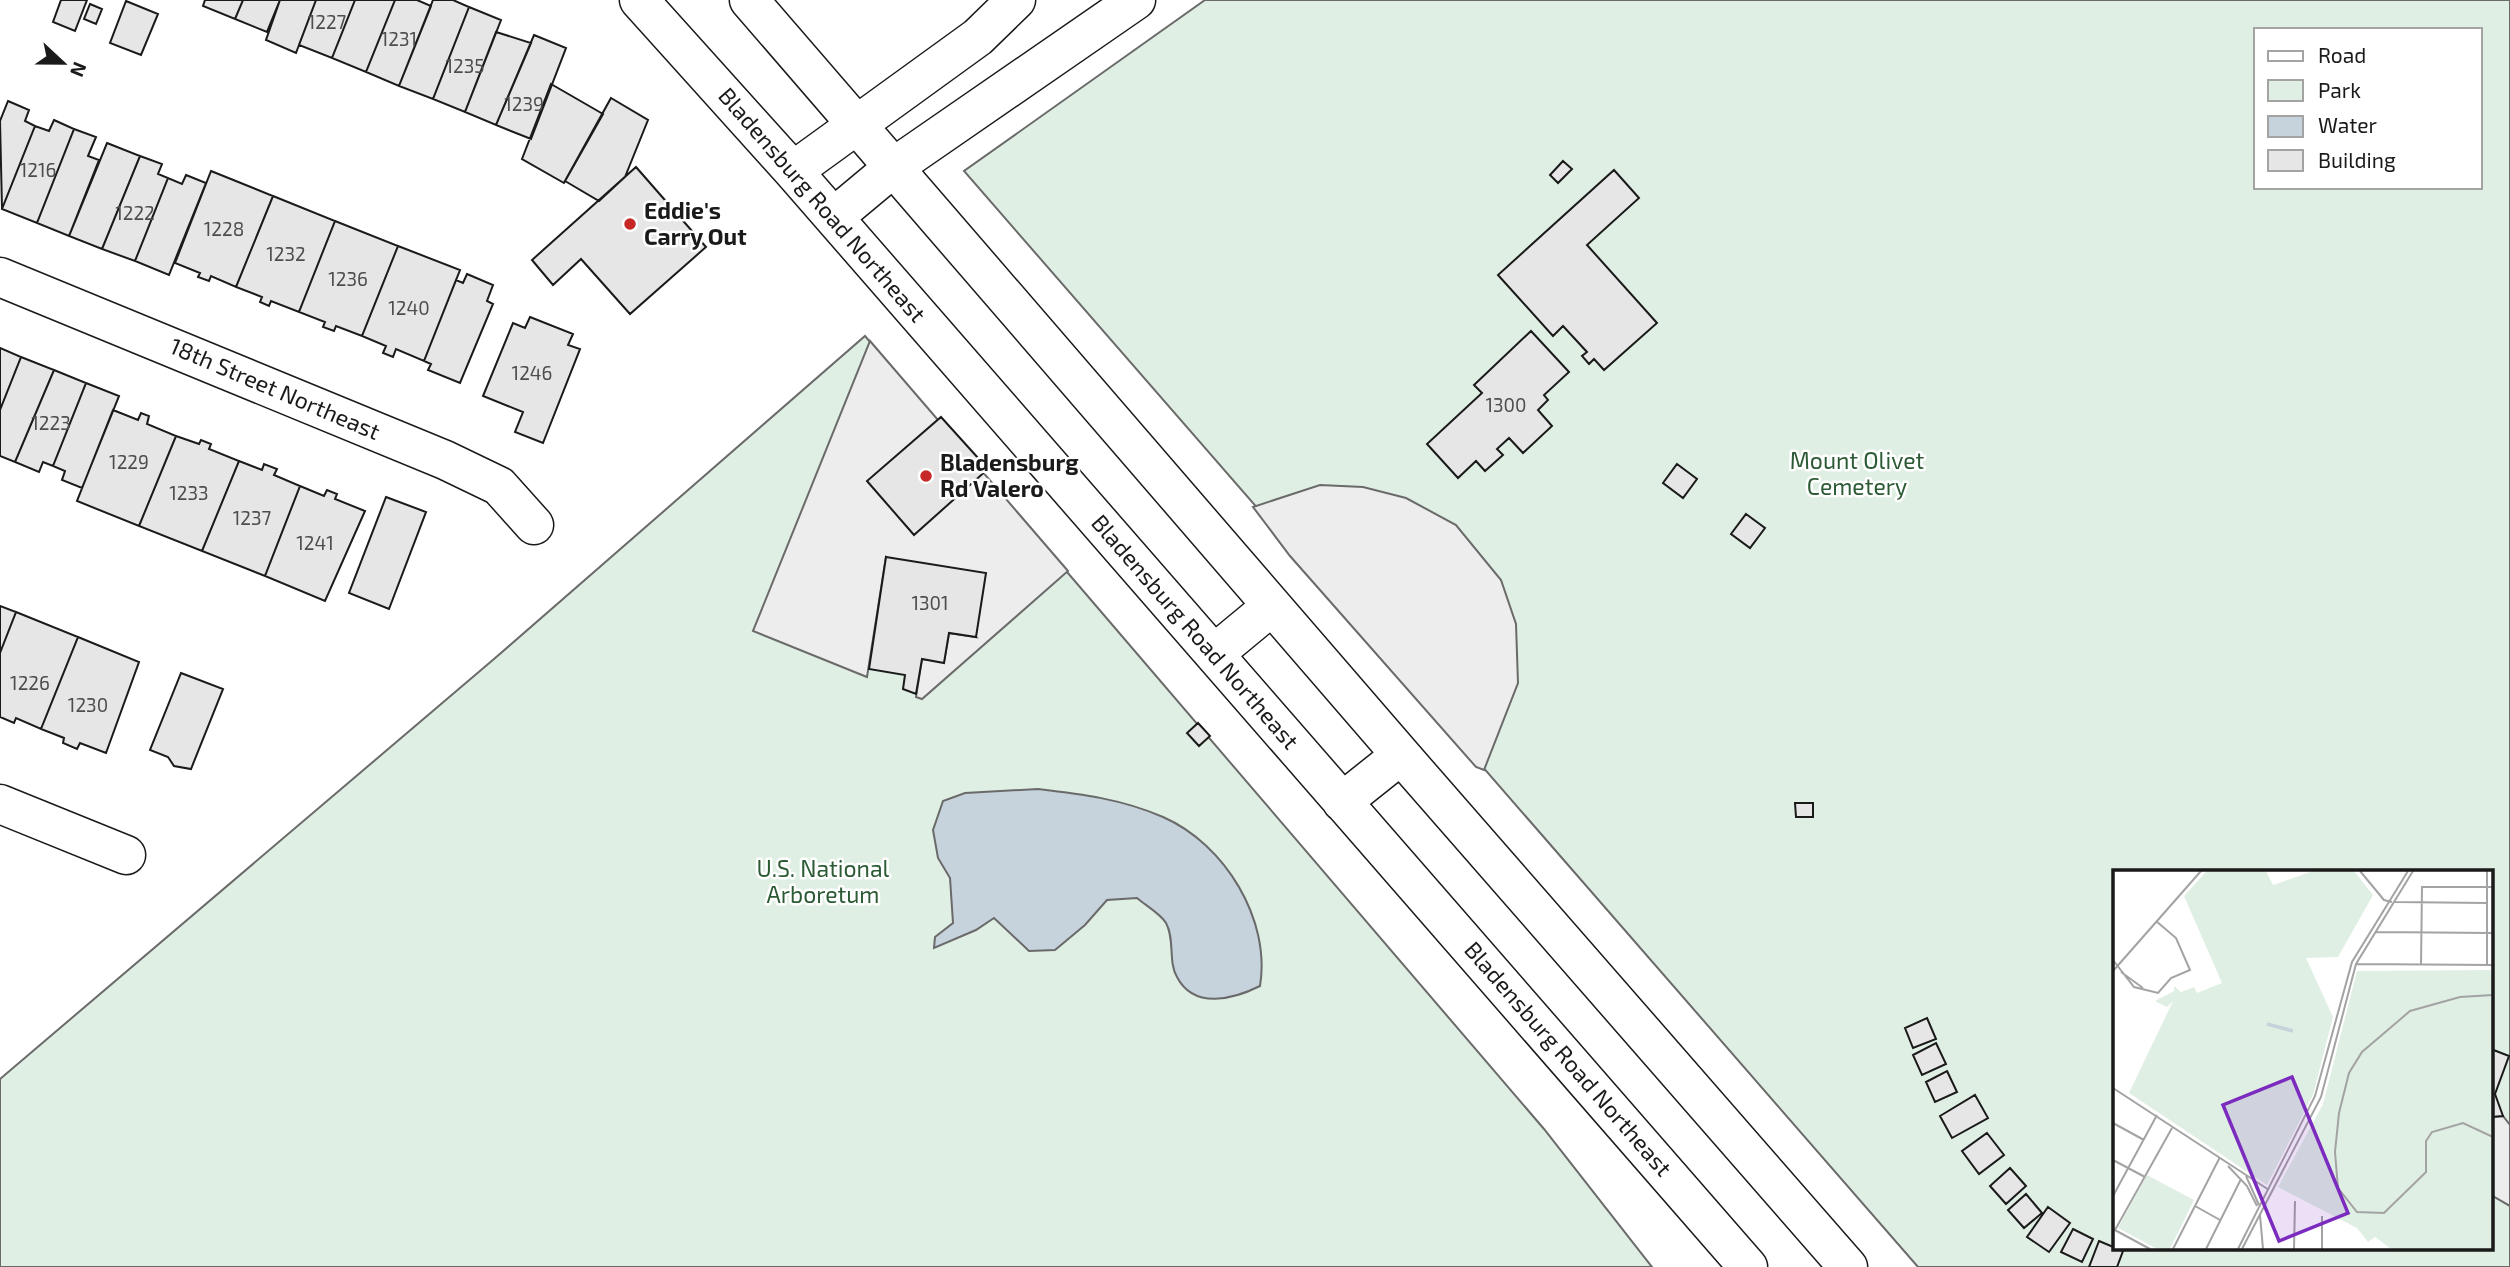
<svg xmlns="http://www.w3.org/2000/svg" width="2510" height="1267" font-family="'Exo 2',sans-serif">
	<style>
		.green { fill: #e0efe3; stroke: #6a6a6a; stroke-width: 2; fill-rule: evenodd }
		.parking { fill: #ededed; stroke: #6a6a6a; stroke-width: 2 }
		.water { fill: #c6d2dc; stroke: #6a6a6a; stroke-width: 2 }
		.building { fill: #e6e6e6; stroke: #1a1a1a; stroke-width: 2 }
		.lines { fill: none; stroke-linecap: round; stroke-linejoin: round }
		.street-casing { stroke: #1a1a1a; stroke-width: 41 }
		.secondary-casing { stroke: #1a1a1a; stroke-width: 41 }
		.primary-casing { stroke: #1a1a1a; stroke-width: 41 }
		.street { stroke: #fff; stroke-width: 38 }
		.secondary { stroke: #fff; stroke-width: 38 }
		.primary { stroke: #fff; stroke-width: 38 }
		.poi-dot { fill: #c62828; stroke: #fff; stroke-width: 2.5 }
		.labels { text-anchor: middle; stroke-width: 5; stroke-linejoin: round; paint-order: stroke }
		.number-label { font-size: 19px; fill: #4d4d4d }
		.street-label { font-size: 23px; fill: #1a1a1a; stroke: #fff }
		.poi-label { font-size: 23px; font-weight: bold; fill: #1a1a1a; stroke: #fff; text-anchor: start }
		.park-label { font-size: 23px; fill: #2b5a34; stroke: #fff }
		.inset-river { fill: none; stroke: #c6d2dc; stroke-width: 3.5 }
		.inset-road { fill: none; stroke: #a3a3a3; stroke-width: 2 }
		.view { fill: #7b2cbf; fill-opacity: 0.15; stroke: #7b2cbf; stroke-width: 3.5 }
		.inset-edge { fill: none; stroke: #1a1a1a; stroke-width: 3.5 }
	</style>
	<rect width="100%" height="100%" fill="#fff"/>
	<!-- green -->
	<path class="green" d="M1205,0H2510V1267H1918L964,171ZM2256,30H2480V187H2256ZM2114,872H2491V1248H2114Z
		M865,336L1544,1129L1652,1267H0V1079L494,659Z"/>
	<!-- parking -->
	<path class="parking" d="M870,341L1068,571L922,699L916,697L922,659L944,662L949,633L976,637L886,557L867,677L753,631Z
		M1320,485L1363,487L1406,498L1456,525L1501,580L1516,624L1518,683L1484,770L1476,767L1290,556L1253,507Z
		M2503,1116L2510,1125V1206L2491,1195V1117Z"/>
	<!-- water -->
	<path class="water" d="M1038,789C1081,794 1122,799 1163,817C1225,844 1271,920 1260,986C1234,999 1194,1010 1177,977C1168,962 1175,939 1166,923C1161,914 1145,905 1137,898L1107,900L1085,925L1055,950L1029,951L994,918L976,930L934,948L935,937L953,923L950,878L938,858L933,830L943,801L965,793Z"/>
	<!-- building -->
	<path class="building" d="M61,0H87L75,31L53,22Z
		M205,0H243L235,19L203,6Z
		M243,0H280L267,32L235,19Z
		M280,0H316L296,53L266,40Z
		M316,0H355L332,58L299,45Z
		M355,0H395L366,72L332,58Z
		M395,0H417L431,6L399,86L366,72Z
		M433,0H453L469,7L433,99L399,86Z
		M126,1L158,14L141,55L110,43Z
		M90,4L102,9L96,24L84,19Z
		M469,7L501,20L465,112L433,99Z
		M496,32L531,43L496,125L465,112Z
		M534,35L566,48L531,139L496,125Z
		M551,84L603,114L564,183L522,159Z
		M611,98L648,120L625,177L599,201L565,181Z
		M8,101L29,110L25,121L35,126L2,209L0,121Z
		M54,120L74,129L37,223L2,209L35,126L49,131Z
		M74,129L96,137L88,156L99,160L69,236L37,223Z
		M107,143L140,156L102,249L69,236Z
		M140,156L162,164L158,174L168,178L135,261L102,249Z
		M1563,161L1572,169L1558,183L1550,175Z
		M636,167L706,247L630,314L581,259L553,285L532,260Z
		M1614,170L1639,198L1587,245L1657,323L1604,370L1594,359L1589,364L1582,356L1587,352L1563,326L1553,336L1498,275Z
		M211,171L273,196L236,287L211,276L209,281L198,277L200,273L175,263Z
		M186,175L206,183L169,275L135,261L168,178L182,184Z
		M273,196L335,221L299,312L271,301L269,306L260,302L262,297L236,287Z
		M335,221L398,246L362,336L336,326L334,331L323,327L325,322L299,312Z
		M398,246L460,270L424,361L396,349L393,357L383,353L386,346L362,336Z
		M467,274L493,285L487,301L493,304L460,383L428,370L431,364L424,361L456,280L463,283Z
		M530,317L573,334L568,345L580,349L543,443L515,432L523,412L483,396L513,323L525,328Z
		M1531,331L1569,372L1544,395L1548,400L1538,410L1552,426L1523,453L1509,438L1497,449L1503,455L1485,471L1476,461L1458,478L1427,444L1482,393L1474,385Z
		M0,348L21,357L0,410Z
		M21,357L54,370L15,462L0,456V410Z
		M54,370L86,383L53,466L43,462L39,472L15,462Z
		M86,383L119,396L82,488L62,480L65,471L53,466Z
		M113,410L138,420L141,413L149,416L147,424L176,436L139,526L77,501Z
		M941,417L988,469L914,535L867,481Z
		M176,436L199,444L201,440L211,444L209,449L239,461L202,551L139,526Z
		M239,461L262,470L264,464L277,469L274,475L300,486L265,576L202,551Z
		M1677,464L1697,479L1683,498L1663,483Z
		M300,486L324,496L327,490L337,494L335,499L365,511L325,601L265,576Z
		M386,497L426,512L389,609L349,593Z
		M1746,514L1765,528L1750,548L1731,534Z
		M886,557L986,573L976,637L949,633L944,663L922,659L916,694L903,689L905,675L869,669Z
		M0,606L16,612L0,653Z
		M16,612L78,637L41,729L16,718L14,723L0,717V653Z
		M78,637L139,662L106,753L80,743L77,749L63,743L64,738L41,729Z
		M181,673L223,689L191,769L174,766L168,757L150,750Z
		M1198,723L1210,736L1199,746L1187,733Z
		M1795,803H1813V817H1796Z
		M1927,1018L1936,1039L1913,1048L1905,1028Z
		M1936,1043L1946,1064L1922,1075L1913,1055Z
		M2491,1049L2509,1056L2495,1094L2503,1116L2491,1117Z
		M1947,1071L1957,1092L1935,1102L1926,1082Z
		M1975,1095L1988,1118L1952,1138L1940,1116Z
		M1987,1133L2004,1155L1979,1174L1962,1151Z
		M2010,1168L2026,1186L2006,1204L1990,1186Z
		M2026,1194L2042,1213L2024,1228L2008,1210Z
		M2048,1207L2070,1223L2049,1252L2027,1237Z
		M2073,1229L2093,1239L2082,1262L2061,1252Z
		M2099,1241L2123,1251L2117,1267H2089Z"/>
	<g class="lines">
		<defs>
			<path id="street" d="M0,277L445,460L499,486L534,525
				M0,804L126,855"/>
			<path id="secondary" d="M834,217L894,167L1136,0"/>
			<path id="primary" d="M639,0L793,171L1748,1267
				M749,0L1401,755L1848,1267
				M793,171L978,37L1016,0
				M1214,654L1272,606
				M1342,802L1401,755"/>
		</defs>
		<!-- street casing -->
		<use href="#street" class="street-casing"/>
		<!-- secondary casing -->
		<use href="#secondary" class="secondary-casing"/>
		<!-- primary casing -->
		<use href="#primary" class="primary-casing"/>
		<!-- street -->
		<use href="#street" class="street"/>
		<!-- secondary -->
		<use href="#secondary" class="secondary"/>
		<!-- primary -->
		<use href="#primary" class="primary"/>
	</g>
	<!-- markers -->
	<g class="poi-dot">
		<circle cx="630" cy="224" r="7"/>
		<circle cx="926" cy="476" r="7"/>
	</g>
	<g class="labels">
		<!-- number labels -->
		<g class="number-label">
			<text x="327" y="29">1227</text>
			<text x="399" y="46">1231</text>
			<text x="465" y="73">1235</text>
			<text x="524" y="111">1239</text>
			<text x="38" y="177">1216</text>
			<text x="135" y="220">1222</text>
			<text x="224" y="236">1228</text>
			<text x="286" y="261">1232</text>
			<text x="348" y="286">1236</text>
			<text x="409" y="315">1240</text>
			<text x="532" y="380">1246</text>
			<text x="1506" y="412">1300</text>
			<text x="51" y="430">1223</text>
			<text x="129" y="469">1229</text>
			<text x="189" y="500">1233</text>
			<text x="252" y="525">1237</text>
			<text x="315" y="550">1241</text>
			<text x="930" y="610">1301</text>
			<text x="30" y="690">1226</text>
			<text x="88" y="712">1230</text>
		</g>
		<!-- street labels -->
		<g class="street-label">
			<text transform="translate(822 205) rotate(49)" y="8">Bladensburg Road Northeast</text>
			<text transform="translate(275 389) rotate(23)" y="8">18th Street Northeast</text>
			<text transform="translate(1195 632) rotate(49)" y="8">Bladensburg Road Northeast</text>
			<text transform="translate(1568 1059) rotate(49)" y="8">Bladensburg Road Northeast</text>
		</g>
		<!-- poi labels -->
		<g class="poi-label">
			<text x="644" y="219">Eddie's<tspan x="644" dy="26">Carry Out</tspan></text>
			<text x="940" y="471">Bladensburg<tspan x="940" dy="26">Rd Valero</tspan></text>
		</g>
		<!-- park labels -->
		<g class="park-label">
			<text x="1857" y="469">Mount Olivet<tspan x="1857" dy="26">Cemetery</tspan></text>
			<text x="823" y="877">U.S. National<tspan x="823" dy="26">Arboretum</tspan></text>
		</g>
	</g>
	<!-- overview -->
	<g transform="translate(2113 870)">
		<rect width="380" height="380" fill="#fff"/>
		<path d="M94,1H153L160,15L200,1H241L260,25L225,87L193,88L220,147L200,225L154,315L16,223L60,131L54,137L42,131L61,121V116L68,122L81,117L84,123L109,113L71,26ZM380,100V379H278L262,367L255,372L244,358L165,317L210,234L244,101ZM34,305L81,330L57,379H44L5,358Z" fill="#e0efe3"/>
		<path class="inset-river" d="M154,154L180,161"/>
		<path class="inset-road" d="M247,1L271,30L279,32M282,32L374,33M263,62L380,63M0,90L21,117L45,123L58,108L77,100L63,68L43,51M243,94L380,95M308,95L309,17H380M374,95V1M0,101L88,1M8,102L30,118M380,125L347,127L297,141L249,182L236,203L226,243L222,282L225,318L244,342L271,343L313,302V271L319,262L350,253L380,267M0,218L156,320M0,253L31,270M0,290L32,307M115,296L134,316L144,336M133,306L146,335M0,326L44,245M82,336L107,350M147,345L150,379M209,346V379M0,359L37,379M2,360L59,258M60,379L107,287M93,379L128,309M125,379L202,226L239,92L295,1M129,379L208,227L243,94L300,1M181,379L182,331"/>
		<path class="view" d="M179,207L235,343L166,371L110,235Z"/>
		<rect width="380" height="380" class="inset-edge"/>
	</g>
	<!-- legend -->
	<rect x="2254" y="28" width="228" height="161" fill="#ffffff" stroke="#a3a3a3" stroke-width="2"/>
	<rect x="2268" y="51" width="35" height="10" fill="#ffffff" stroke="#a3a3a3" stroke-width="2"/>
	<text x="2318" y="63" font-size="21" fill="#1a1a1a">Road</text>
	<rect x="2268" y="80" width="35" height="21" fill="#e0efe3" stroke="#a3a3a3" stroke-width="2"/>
	<text x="2318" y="98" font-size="21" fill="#1a1a1a">Park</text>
	<rect x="2268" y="116" width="35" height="21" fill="#c6d2dc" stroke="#a3a3a3" stroke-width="2"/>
	<text x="2318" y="133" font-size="21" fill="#1a1a1a">Water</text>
	<rect x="2268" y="150" width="35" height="21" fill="#e6e6e6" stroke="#a3a3a3" stroke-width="2"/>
	<text x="2318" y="168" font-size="21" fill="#1a1a1a">Building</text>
	<!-- north arrow -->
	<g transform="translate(63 63) rotate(112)" stroke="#ffffff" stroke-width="5" paint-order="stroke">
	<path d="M0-5L12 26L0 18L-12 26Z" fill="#1a1a1a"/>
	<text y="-10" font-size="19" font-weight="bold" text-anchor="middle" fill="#1a1a1a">N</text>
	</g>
</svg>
